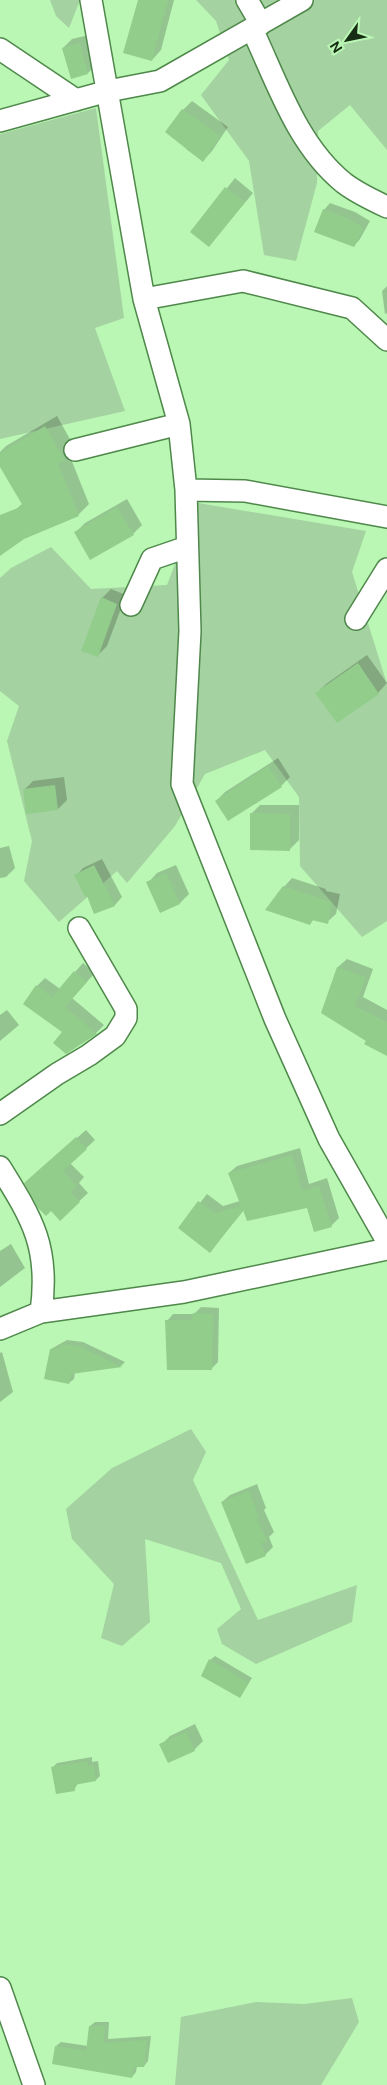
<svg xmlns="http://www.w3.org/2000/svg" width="387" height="2085" font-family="'DM Sans',sans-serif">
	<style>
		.green { fill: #a4d2a0 }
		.shadow { fill: #0003 }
		.building { fill: #92cd8c }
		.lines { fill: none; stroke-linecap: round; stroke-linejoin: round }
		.minor-casing { stroke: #4f884b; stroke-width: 24 }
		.minor { stroke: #fff; stroke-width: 21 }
	</style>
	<rect width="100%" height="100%" fill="#baf6b4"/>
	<!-- green -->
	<path class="green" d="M50,0H80L69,28L56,16Z
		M196,0H387V150L350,105L318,131L317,183L296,261L264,255L249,161L201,95L229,60L216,21Z
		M96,108L124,318L95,328L125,411L0,439V134Z
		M198,503L366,531L352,572L387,684V921L362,937L300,866L299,797L265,750L205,774L175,826L127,883L117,871L59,922L24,881L32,841L7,741L19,706L0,691V578L11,568L51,547L91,589L167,585Z
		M191,1429L206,1452L193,1480L258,1620L357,1585L352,1622L256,1664L222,1644L217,1629L241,1609L221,1563L145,1539L150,1622L122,1646L101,1638L114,1584L72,1539L66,1509L112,1468Z
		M352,1998L359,2022L321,2085H175L181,2017L256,2002L304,2004Z"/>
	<!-- shadow -->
	<path class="shadow" d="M139,0H174L161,50L152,60Z
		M89,35L97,64L88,73L63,48L72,39Z
		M192,101L228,127L212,151L203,161L186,149L188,147L183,110Z
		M235,178L253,193L209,246L192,232Z
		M330,203L355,212L370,221L360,239L354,246L324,210Z
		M387,286V313L385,314L382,291Z
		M57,416L75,448L69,454L89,504L78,515L23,538L0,554V524L23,503L0,464V452L6,446Z
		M127,499L142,525L133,534L76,532L85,523Z
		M111,589L126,595L107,646L98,655L102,598Z
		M367,655L387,683L378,693H317L326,684Z
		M278,758L290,777L281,786L216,801L225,792Z
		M64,777L67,800L58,809L24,790L33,781Z
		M260,805H299V840L290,849L251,814Z
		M9,846L15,868L6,877L0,878V848Z
		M102,859L122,897L115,905L95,912L88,894L76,876L83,868Z
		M176,865L189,894L180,903L161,911L148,883L157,873Z
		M292,878L326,889V891L340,894L336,914L327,922L314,919L310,924L284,887Z
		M347,959L373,969L363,997L387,1010V1054L322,1012L338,967Z
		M83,963L95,973L72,998L104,1025L96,1033L66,1053L63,1032L37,986L45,978L60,989Z
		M7,1010L19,1025L0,1041V1015Z
		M86,1130L95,1140L70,1163L84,1177L79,1183L88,1193L60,1219L35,1175Z
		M300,1148L309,1184L327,1178L339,1218L331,1226L308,1206L244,1210L217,1243L180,1228L207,1194L223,1206L240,1201L229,1173L237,1166Z
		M11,1244L25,1268L0,1287V1251Z
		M201,1307L219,1308L218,1362L211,1369L167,1321L173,1314H194Z
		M67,1340L83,1342L125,1362L121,1366L75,1372L74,1379L69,1383L51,1349Z
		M2,1352L13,1392L0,1402V1353Z
		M257,1484L266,1508L264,1510L274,1532L269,1537L273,1547L265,1555L222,1502L230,1495Z
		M215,1656L252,1678L240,1696L210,1660Z
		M195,1724L203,1741L194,1750L161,1745L170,1736Z
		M92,1757V1762L98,1761L100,1776L96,1780L78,1783L74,1790L52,1768L57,1763Z
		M95,2022H109L108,2039L151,2036L148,2061L144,2066H137L136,2072L132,2077L56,2046L61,2042L88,2046L90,2026Z"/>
	<!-- building -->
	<path class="building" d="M138,0H168L152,61L123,53Z
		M80,43L88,74L71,79L62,48Z
		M182,109L220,136L203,162L165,132Z
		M225,187L245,202L209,247L190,232Z
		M323,209L347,218L364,228L354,247L314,232Z
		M45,426L65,460L58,464L79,516L24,539L0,556V515L23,506L0,467V453Z
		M117,507L134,535L90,560L74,532Z
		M101,597L117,604L98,657L81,651Z
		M358,663L379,694L337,723L315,693Z
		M268,766L282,787L228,821L215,801Z
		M55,785L58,810L26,814L23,789Z
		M250,813L290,814V851L250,850Z
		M94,865L115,906L94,914L87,896L85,897L74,875Z
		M166,873L180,904L160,913L146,882Z
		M283,886L332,902L328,924L312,920L310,925L265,910Z
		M337,967L366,977L355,1006L387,1022V1056L364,1044L366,1041L321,1013Z
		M74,971L87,982L65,1007L97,1034L66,1054L53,1043L62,1032L23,1004L36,985L52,997Z
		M76,1137L87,1149L63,1171L77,1186L71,1192L80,1202L60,1221L51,1211L46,1216L38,1208L24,1183Z
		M292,1155L302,1191L319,1186L332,1227L314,1232L307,1208L247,1221L243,1210L210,1253L178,1228L198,1201L215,1213L241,1206L228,1173Z
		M193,1313L213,1314L212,1370H167L165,1320H192Z
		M61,1344L78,1346L122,1367L71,1374L69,1384L44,1379L50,1349L60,1348Z
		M249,1491L259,1517L256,1518L267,1541L261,1543L266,1556L246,1564L221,1502Z
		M209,1659L249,1683L240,1698L201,1676Z
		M186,1732L195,1751L168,1763L159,1744Z
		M88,1761V1766L93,1765L96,1781L74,1785L75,1791L56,1794L51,1767Z
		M89,2026H105L104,2043L147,2040L144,2067H134L132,2078L52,2064L55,2046L86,2051Z"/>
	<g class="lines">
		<defs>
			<path id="minor" d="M91,0L144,299L179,424L186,490L190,631L182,784L275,1019L329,1139L387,1241
				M247,0L261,24
				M252,29C277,82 297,145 344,183C357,193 372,200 387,207
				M0,49L76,100
				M0,121L108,91L160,81L302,0
				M144,299L243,281L352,308L387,340
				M75,450L179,424
				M186,490L245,491L387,517
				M131,605L152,559L187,547
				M356,619L387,569
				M0,1114L57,1074L89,1055L115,1036L126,1018V1009L79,928
				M0,1167C33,1220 50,1248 41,1312
				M0,1329L41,1312L184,1292L387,1249
				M0,1988L34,2085"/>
		</defs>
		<!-- minor casing -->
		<use href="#minor" class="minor-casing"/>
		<!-- minor -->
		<use href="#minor" class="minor"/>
	</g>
	<!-- north arrow -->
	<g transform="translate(347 40) rotate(237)" stroke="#baf6b4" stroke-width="4" paint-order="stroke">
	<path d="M0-4L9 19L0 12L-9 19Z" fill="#162d14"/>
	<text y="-8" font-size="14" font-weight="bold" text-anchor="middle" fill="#162d14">N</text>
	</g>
</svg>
